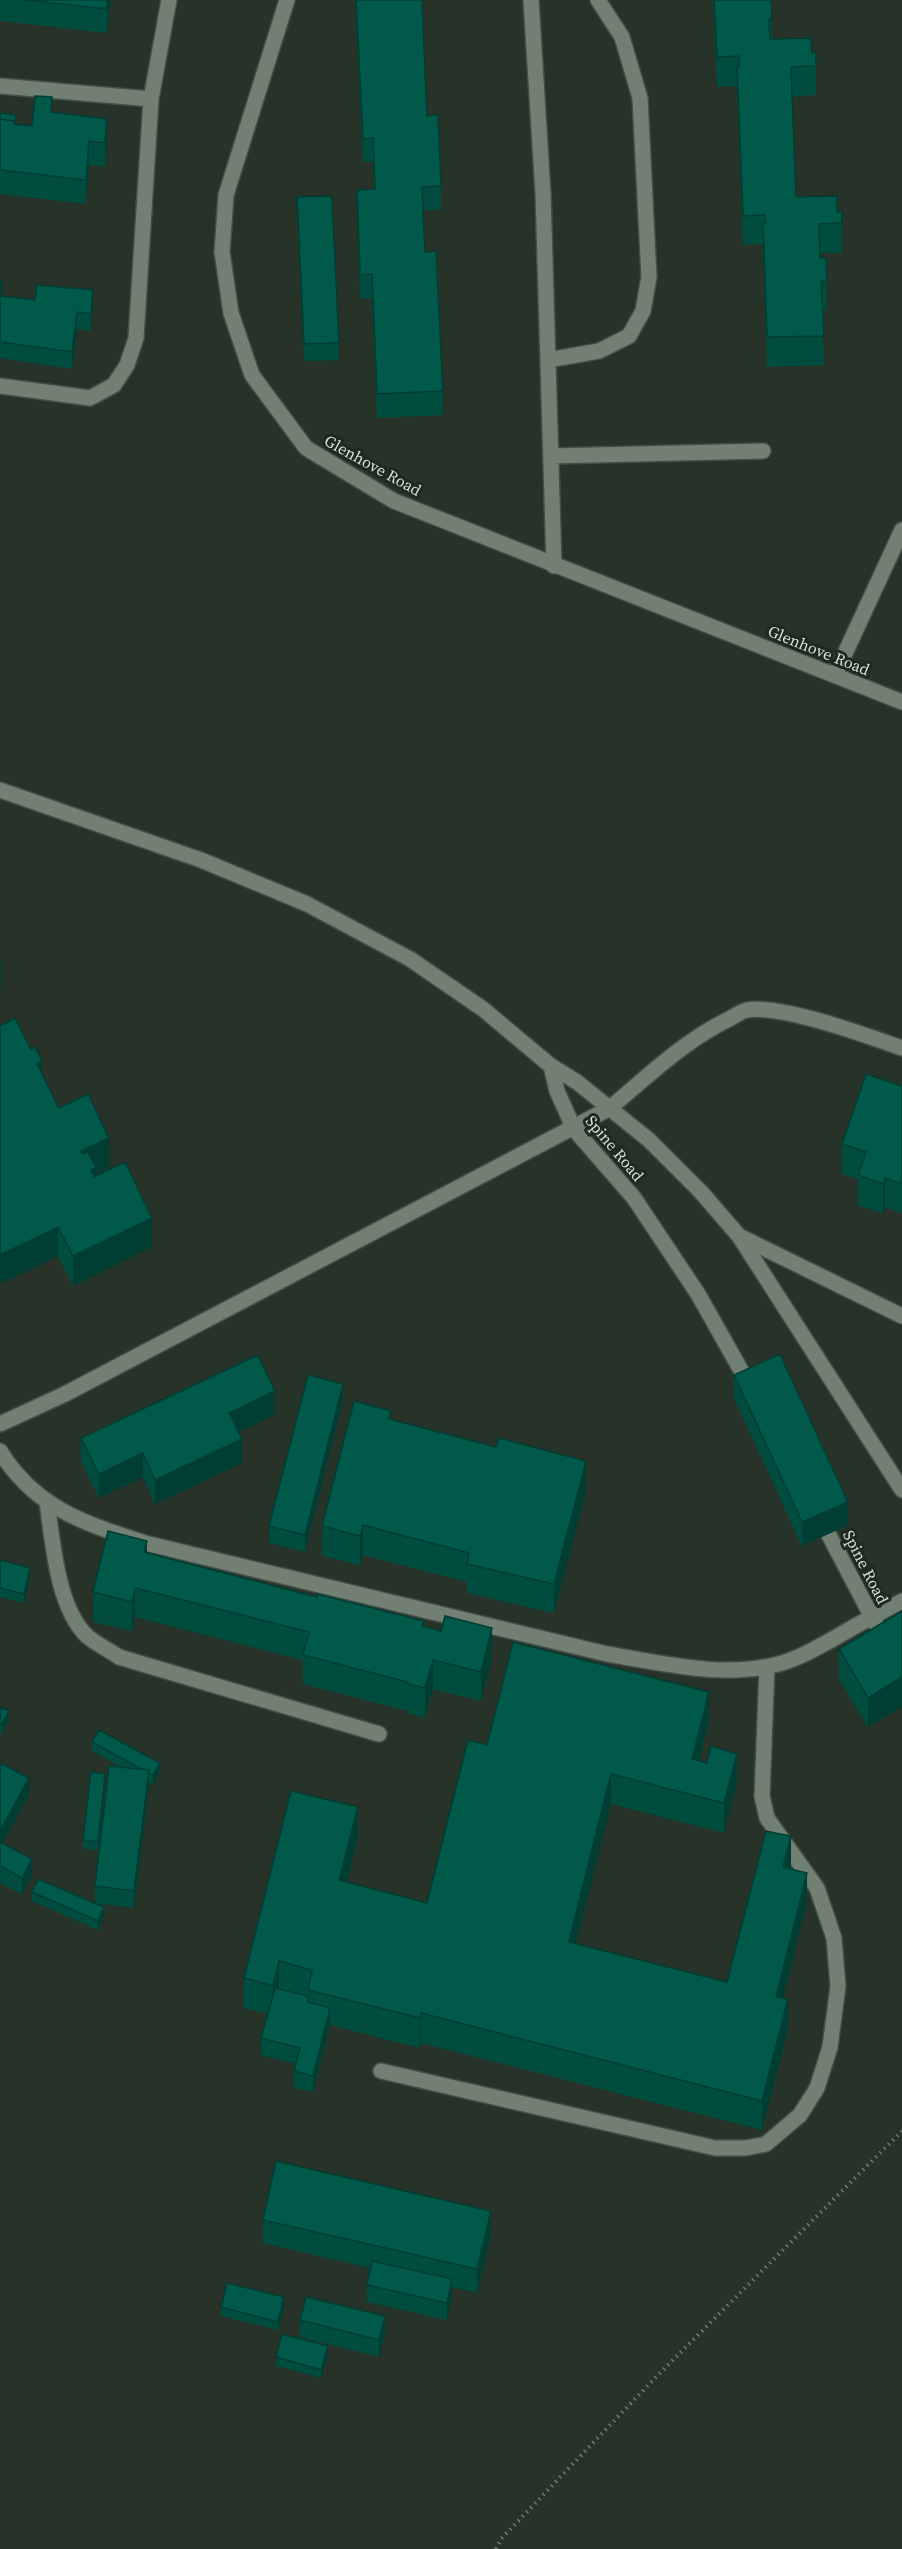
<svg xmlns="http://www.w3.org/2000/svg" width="902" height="2549" font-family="'Source Serif 4',serif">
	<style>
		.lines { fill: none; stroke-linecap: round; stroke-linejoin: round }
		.lane-casing { stroke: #444d45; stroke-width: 18 }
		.street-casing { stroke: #444d45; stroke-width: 18 }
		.path { stroke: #717b72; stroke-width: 4; stroke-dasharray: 1.5 4.5; stroke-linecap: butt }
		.lane { stroke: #727f73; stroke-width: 15 }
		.street { stroke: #727f73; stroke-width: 15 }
		.wall { fill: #004d3f }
		.shaded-wall { fill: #003e33 }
		.building { fill: #005949; stroke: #003e33; stroke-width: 1.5 }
		.labels { text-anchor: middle; stroke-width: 6; stroke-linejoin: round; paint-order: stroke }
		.street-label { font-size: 16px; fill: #d8dfd8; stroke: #1e291f }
	</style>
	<rect width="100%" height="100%" fill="#273329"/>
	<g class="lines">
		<defs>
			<path id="lane" d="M531,0L543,193L554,566
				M548,360L599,351L629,336L643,311L649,277L640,98L622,37L598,0
				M551,456L763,451
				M610,1108C648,1076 685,1040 731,1018C736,1015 742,1011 747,1010C782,1004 867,1036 902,1048
				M739,1236L902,1316
				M0,1451C35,1508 84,1523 145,1543L607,1654C668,1664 740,1683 798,1657C823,1646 847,1630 872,1617
				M47,1502C53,1543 57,1607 87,1636C96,1644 109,1650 119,1657L379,1734
				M381,2071L715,2148H746L766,2144L800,2115L817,2088L830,2047L838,1986L834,1938L817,1888L767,1818L762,1796L767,1667"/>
			<path id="street" d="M287,0L226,195L222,252L231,313L252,375L306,448L394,501L902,702
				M0,86L151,99L169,0
				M0,386L90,398L114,385L127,365L136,338L151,99
				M835,675L902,530
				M0,790L201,860L307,904L410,959L483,1009L551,1066L577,1082L649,1140L701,1192L739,1236L902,1490
				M551,1066L557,1091L574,1129L634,1198L698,1294L751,1388
				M0,1424L65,1394L610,1108
				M820,1518L872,1617L902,1668
				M872,1617L902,1601"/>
		</defs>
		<!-- lane casing -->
		<use href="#lane" class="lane-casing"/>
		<!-- street casing -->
		<use href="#street" class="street-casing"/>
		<!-- path -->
		<path class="path" d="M496,2549L501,2539L656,2377L902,2131"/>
		<!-- lane -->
		<use href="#lane" class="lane"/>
		<!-- street -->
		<use href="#street" class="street"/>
	</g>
	<!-- wall -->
	<path class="wall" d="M0,0H111L107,33L0,21Z
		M355,0H422L427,116L441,186V210H423L425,252L443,391V415L377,418L372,298L360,299L357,214V190L374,189L373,162H363Z
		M713,0H771L772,39L812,53H816V95L792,97L796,197L837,212L842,223V253H820V258L827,280V310H822L824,365L767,367L763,244L743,245L737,86L717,87Z
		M52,112L107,142L105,167L89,165L86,204L0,194V113L16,124L32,126Z
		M297,197L339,343V360L304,361Z
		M0,280L2,296L93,307L91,331L77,329L72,369L0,358Z
		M42,1074L59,1108L109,1167L96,1174V1176L152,1247L73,1286L58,1256Z
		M902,1086V1213L885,1207L883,1213L858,1205V1179L842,1174V1144Z
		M734,1375L848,1525L802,1546L734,1398Z
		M343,1400L305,1552L269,1543V1526Z
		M275,1415L238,1432L242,1463L155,1504L143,1477L99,1498L81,1461V1438Z
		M391,1420L586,1491L554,1613L467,1593V1582L363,1555L360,1565L322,1556V1526Z
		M147,1553L424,1627L492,1658L481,1701L433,1689L425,1718L408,1713V1711L303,1684V1660L135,1617L132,1631L93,1622V1592Z
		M0,1560L30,1576L24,1603L0,1597Z
		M902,1611V1707L868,1727L839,1679V1649Z
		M0,1707L9,1720L2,1733L0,1732Z
		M709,1721L699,1761L737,1783L724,1833L611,1804L576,1944L727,1982L791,1866L790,1869L807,1902L783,1998L788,2029L762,2130L421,2043L420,2048L330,2025L313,2092L294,2088V2071L296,2064L261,2055V2038L268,2014L244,2008V1978L358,1837L347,1882L427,1903L487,1745Z
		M92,1742L160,1772L153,1784L149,1782L134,1908L95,1903V1886L121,1767L92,1751Z
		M0,1763L29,1795L2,1844L32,1876L22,1894L0,1883Z
		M105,1783L98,1850L83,1849V1840Z
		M32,1892L104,1916L98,1930L32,1901Z
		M263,2220L491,2235L477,2293L452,2287V2296L447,2320L367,2302V2285L370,2268L263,2243Z
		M284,2306L278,2330L221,2316V2307Z
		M300,2320L385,2333L379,2357L300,2337Z
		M328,2355L321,2378L276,2366V2357Z"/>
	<!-- shaded-wall -->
	<path class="shaded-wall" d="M108,0H111L107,33V9Z
		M107,119V142L105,167V143Z
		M89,141V165L86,204V180Z
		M93,290V307L91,331V314Z
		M77,312V329L72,369V352Z
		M1,959V989L0,991V961Z
		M42,1061V1090L37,1064Z
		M109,1138V1167L96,1174V1198L81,1151Z
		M885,1178V1207L883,1213V1184Z
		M152,1218V1247L73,1286V1256Z
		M58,1227V1256L0,1284V1255Z
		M343,1384V1400L305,1552V1535Z
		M275,1391V1415L229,1436V1413Z
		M242,1439V1463L155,1504V1480Z
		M143,1453V1477L99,1498V1474Z
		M586,1461V1491L554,1613V1584Z
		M848,1502V1525L802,1546V1522Z
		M363,1525V1555L360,1565V1536Z
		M147,1541V1571L144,1552Z
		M30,1568V1576L24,1603V1594Z
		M135,1588V1617L132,1631V1602Z
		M492,1628V1658L481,1701V1672Z
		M433,1660V1689L425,1718V1688Z
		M902,1677V1707L868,1727V1698Z
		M709,1692V1721L692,1788V1759Z
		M9,1711V1720L2,1733V1724Z
		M737,1754V1783L724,1833V1803Z
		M160,1763V1772L153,1784V1775Z
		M149,1770V1787L134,1908V1891Z
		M105,1774V1783L98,1850V1842Z
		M611,1774V1804L569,1971V1942Z
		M29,1778V1795L0,1848V1831Z
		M358,1807V1837L339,1910V1880Z
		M791,1836V1866L783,1896V1867Z
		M32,1859V1876L22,1894V1878Z
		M807,1873V1902L776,2026V1997Z
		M104,1907V1916L98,1930V1921Z
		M279,1961V1991L273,2015V1986Z
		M788,1999V2029L762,2130V2101Z
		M330,2008V2025L313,2092V2076Z
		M421,2013V2043L420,2048V2018Z
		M491,2211V2235L477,2293V2269Z
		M452,2279V2296L447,2320V2303Z
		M284,2297V2306L278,2330V2322Z
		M385,2316V2333L379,2357V2340Z
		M328,2346V2355L321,2378V2370Z"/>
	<!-- building -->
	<path class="building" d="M26,0H108L107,9Z
		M356,0H422L427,116L438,115L441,186L422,187L425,252L436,251L443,391L377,394L372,274L360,275L357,190L375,189L373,138L363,139Z
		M714,0H771L772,18L769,19L770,39L811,38L812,53H816V66L791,67L796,197L837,196V212L842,211V223L819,224L820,258H826L827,280L821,281L824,336L767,337L763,223H766L765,215L743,216L737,67H739V56L717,57Z
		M35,96L52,97L51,112L107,119L105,143L89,141L86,180L0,170V119L14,121V124L32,126Z
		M0,113L16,115L15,124L14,121L0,119Z
		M332,196L339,343L304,344L297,197Z
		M0,280L2,281L1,291H0Z
		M37,285L93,290L91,314L77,312L72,352L0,342V293H1V296L35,300Z
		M15,1018L31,1049L35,1047L42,1061L37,1064L59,1108L88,1094L109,1138L81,1151L82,1154L88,1152L96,1168L91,1170L94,1177L125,1162L152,1218L73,1256L58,1227L0,1255V1026Z
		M866,1074L902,1086V1184L885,1178L883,1184L858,1175L866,1152L842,1144Z
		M780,1354L848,1502L802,1522L734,1375Z
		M258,1355L275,1391L229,1413L242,1439L155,1480L143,1453L99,1474L81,1438Z
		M308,1375L343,1384L305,1535L269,1526Z
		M354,1401L391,1411L389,1419L496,1447L499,1438L586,1461L554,1584L467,1564L469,1553L363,1525L360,1536L322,1526Z
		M108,1531L147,1541L144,1552L317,1597V1594L424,1621L422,1626L441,1631L445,1616L492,1628L481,1672L433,1660L425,1688L408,1684V1682L303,1655L309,1632L135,1588L132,1602L93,1592Z
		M0,1560L30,1568L24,1594L0,1588Z
		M902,1611V1677L868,1698L839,1649Z
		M513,1642L709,1692L692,1759L707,1763L711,1746L737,1754L724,1803L611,1774L569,1942L727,1982L766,1831L791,1836L783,1867L807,1873L776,1997L788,1999L762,2101L421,2013L420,2018L308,1990L312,1970L279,1961L273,1986L244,1978L291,1791L358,1807L339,1880L427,1903L468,1740L487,1745Z
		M0,1707L9,1711L2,1724L0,1723Z
		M99,1730L160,1763L153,1775L148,1773L149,1770L141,1769L92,1742Z
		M0,1763L29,1778L0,1831Z
		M109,1766L149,1770L134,1891L95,1886Z
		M91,1772L105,1774L98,1842L83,1840Z
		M0,1842L32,1859L22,1878L0,1866Z
		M38,1879L104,1907L98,1921L32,1892Z
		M275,1988L308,1996V2002L330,2008L313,2076L294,2071L300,2048L261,2038Z
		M276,2161L491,2211L477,2269L263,2220Z
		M372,2261L452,2279L447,2303L367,2285Z
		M227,2283L284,2297L278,2322L221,2307Z
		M306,2297L385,2316L379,2340L300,2320Z
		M282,2334L328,2346L321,2370L276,2357Z"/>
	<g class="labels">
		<!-- street labels -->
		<g class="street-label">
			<text transform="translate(373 465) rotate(29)" y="6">Glenhove Road</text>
			<text transform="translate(819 650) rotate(22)" y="6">Glenhove Road</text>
			<text transform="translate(615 1148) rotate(50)" y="6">Spine Road</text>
			<text transform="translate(866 1567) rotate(63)" y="6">Spine Road</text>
		</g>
	</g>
</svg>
